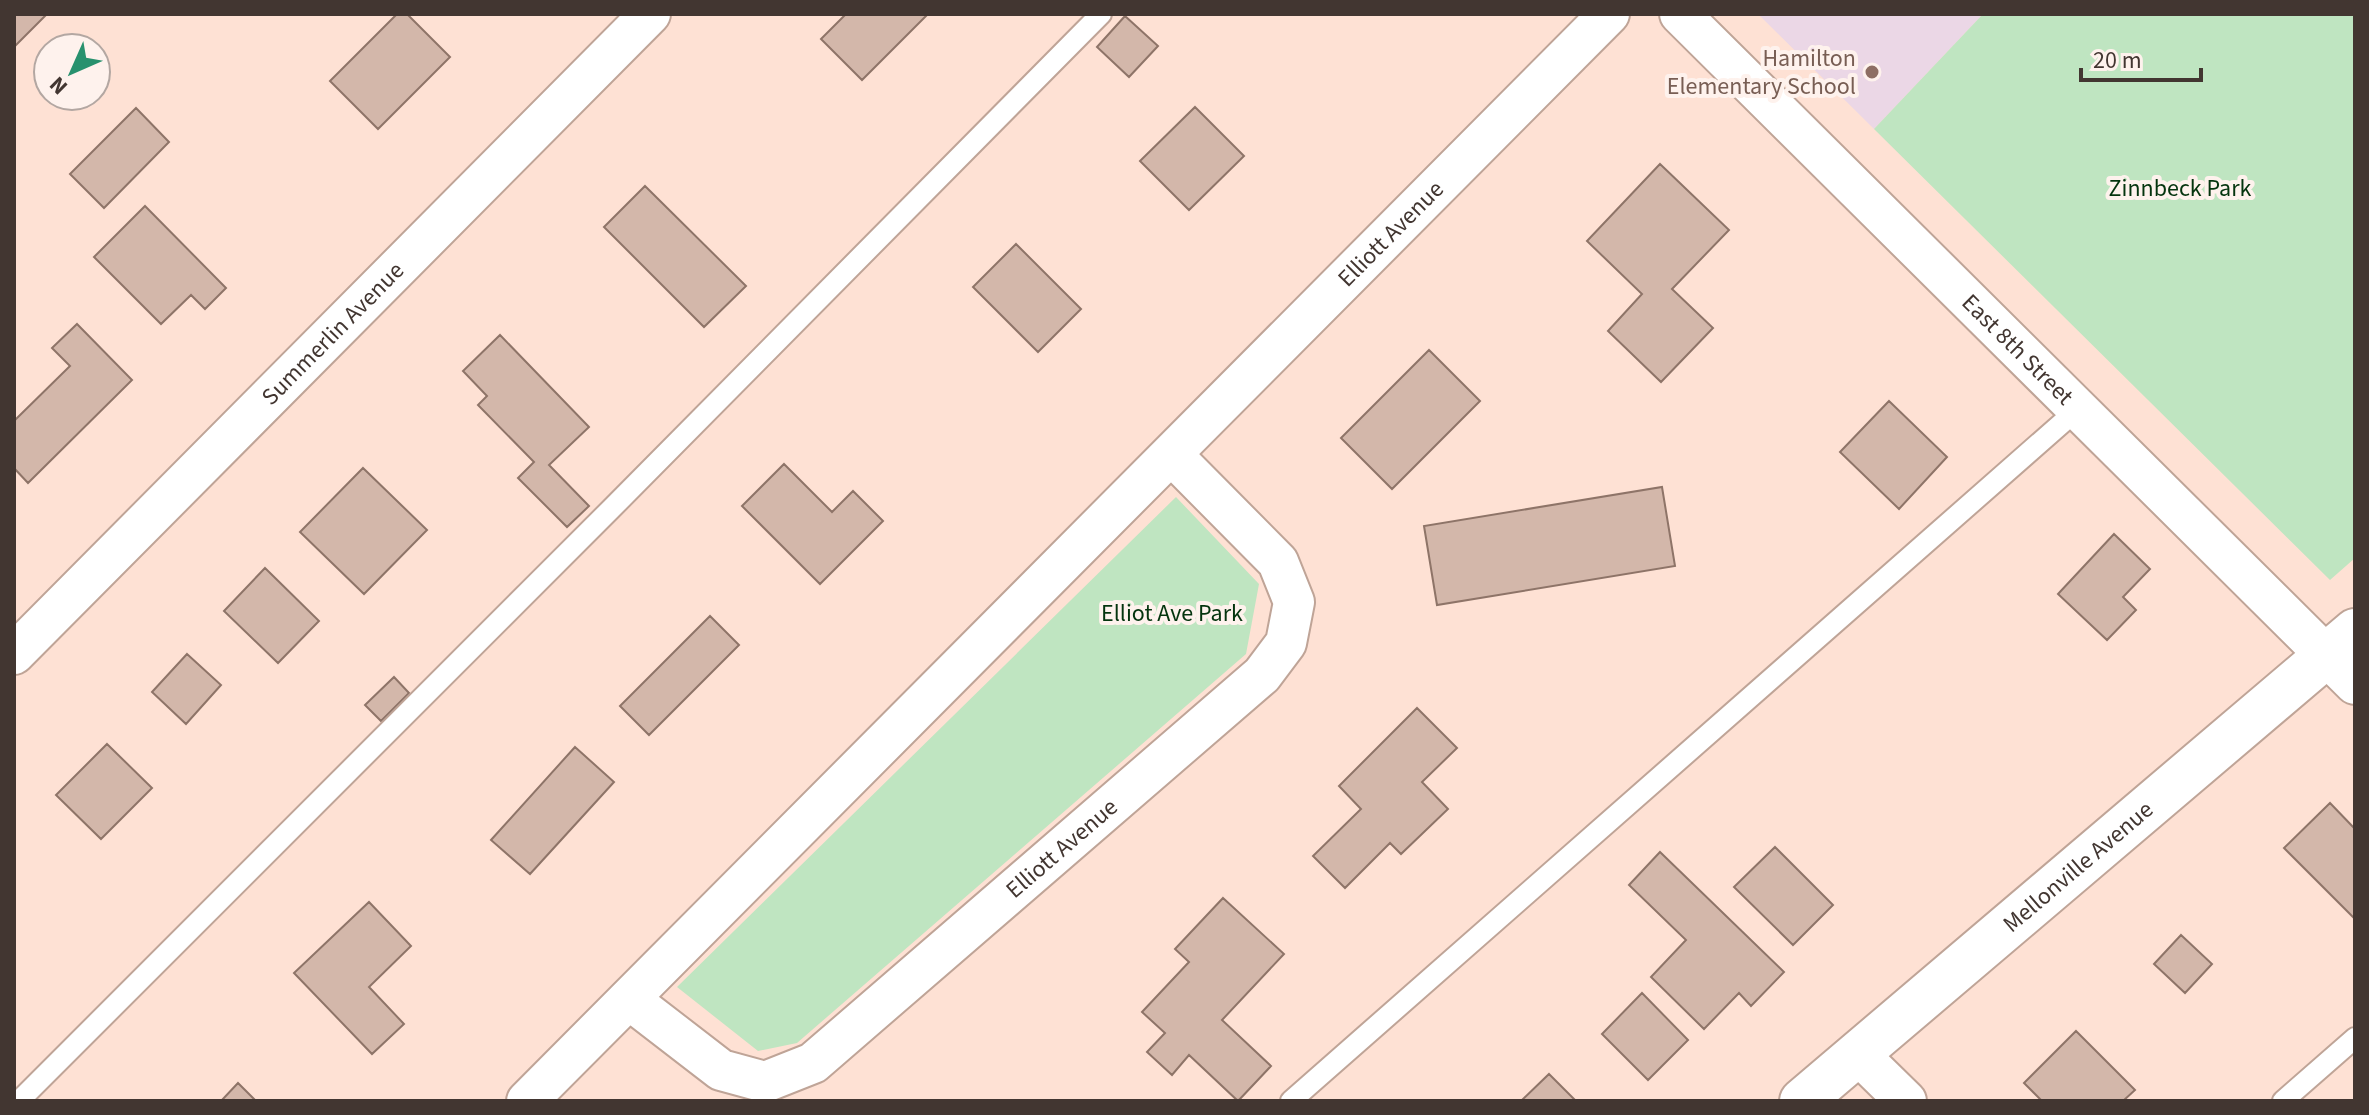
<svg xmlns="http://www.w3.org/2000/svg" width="2369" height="1115" font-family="'Source Sans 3',sans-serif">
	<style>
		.education { fill: #ebd7e6 }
		.green { fill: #bfe5c1 }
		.building { fill: #d3b7aa; stroke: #8e7468; stroke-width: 2 }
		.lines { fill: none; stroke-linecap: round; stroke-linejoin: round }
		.lane-casing { stroke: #bfa497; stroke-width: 24 }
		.street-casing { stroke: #bfa497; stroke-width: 44 }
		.secondary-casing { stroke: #bfa497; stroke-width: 48 }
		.lane { stroke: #fff; stroke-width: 20 }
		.street { stroke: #fff; stroke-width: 40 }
		.secondary { stroke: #fff; stroke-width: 44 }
		.education-dot { fill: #8d6e63; stroke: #fef2ed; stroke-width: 3 }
		.labels { text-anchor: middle; stroke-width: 8; stroke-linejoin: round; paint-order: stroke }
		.education-label { font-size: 24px; fill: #785e54; stroke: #fef2ed; text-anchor: end }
		.park-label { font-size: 24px; fill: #04340e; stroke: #fef2ed }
		.street-label { font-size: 24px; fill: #423631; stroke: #fef2ed }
	</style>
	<rect width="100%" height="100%" fill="#fee1d4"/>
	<!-- education -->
	<path class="education" d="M1758,14H1983L1874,129Z"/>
	<!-- green -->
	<path class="green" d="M1983,14H2355V558L2330,580L1874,129Z
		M1176,497L1259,584L1246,654L797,1043L758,1051L677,987Z"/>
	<!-- building -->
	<path class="building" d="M14,14H47L14,47Z
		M397,14H407L450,57L378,129L330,81Z
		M846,14H928L862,80L821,39Z
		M1125,16L1158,46L1129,77L1097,47Z
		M1195,107L1244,156L1189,210L1140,161Z
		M136,108L169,142L104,208L70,174Z
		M1660,164L1729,230L1672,289L1713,328L1661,382L1608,331L1642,294L1587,241Z
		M645,186L746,286L704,327L604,227Z
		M145,206L226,288L205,309L191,295L161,324L94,257Z
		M1016,244L1081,309L1038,352L973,287Z
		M77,324L132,380L28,483L14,468V421L70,366L52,348Z
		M500,335L589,427L549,465L589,506L567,527L518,478L534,462L478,405L487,396L463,371Z
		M1429,350L1480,401L1392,489L1341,438Z
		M1889,401L1947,457L1899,509L1840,452Z
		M784,464L832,512L853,491L883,521L820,584L742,506Z
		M363,468L427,530L364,594L300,532Z
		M1662,487L1675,566L1437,605L1424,526Z
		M2114,534L2150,569L2123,597L2136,610L2107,640L2058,594Z
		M265,568L319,621L278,663L224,611Z
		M710,616L739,645L649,735L620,706Z
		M187,654L221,685L186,724L152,692Z
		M394,677L409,693L381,721L365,705Z
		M1417,708L1457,748L1422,782L1448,809L1401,854L1390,843L1345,888L1313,856L1361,809L1339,786Z
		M107,744L152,788L101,839L56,795Z
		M575,747L614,782L530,874L491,840Z
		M2330,803L2355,829V919L2284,848Z
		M1775,847L1833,905L1793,945L1734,887Z
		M1660,852L1784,972L1751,1006L1739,993L1704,1029L1651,977L1686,940L1629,885Z
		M1223,898L1284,954L1222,1020L1271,1066L1238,1101L1189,1055L1172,1075L1147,1052L1165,1033L1142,1012L1189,962L1175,949Z
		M369,902L411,946L369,987L404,1024L372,1054L294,973Z
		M2181,935L2212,964L2185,993L2154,964Z
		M1642,993L1688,1040L1648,1080L1602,1034Z
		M2076,1031L2135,1090L2123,1101H2042L2024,1083Z
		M1549,1074L1576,1101H1521Z
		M238,1083L256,1101H221Z"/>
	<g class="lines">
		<defs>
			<path id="lane" d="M19,1101L611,509L1101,14
				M1291,1101L2078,409
				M2283,1101L2355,1038"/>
			<g id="street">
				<path id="s1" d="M1680,14L2355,684"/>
				<path id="s2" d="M14,654L650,14"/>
				<path id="s3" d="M629,999L721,1070L765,1082L813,1063L1262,675L1286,643L1294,602L1278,562L1172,455"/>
				<path d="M1857,1053L1906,1101"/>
				<path id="s4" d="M527,1101L1609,14"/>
			</g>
			<g id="secondary">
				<path id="s5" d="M1802,1101L2355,631"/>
			</g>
		</defs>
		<!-- lane casing -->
		<use href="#lane" class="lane-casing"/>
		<!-- street casing -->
		<use href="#street" class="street-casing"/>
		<!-- secondary casing -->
		<use href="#secondary" class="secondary-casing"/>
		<!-- lane -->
		<use href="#lane" class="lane"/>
		<!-- street -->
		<use href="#street" class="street"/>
		<!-- secondary -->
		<use href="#secondary" class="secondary"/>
	</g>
	<!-- markers -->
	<circle class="education-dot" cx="1872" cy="72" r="8"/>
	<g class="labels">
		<!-- education labels -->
		<g class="education-label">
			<text x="1856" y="66">Hamilton<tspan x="1856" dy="28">Elementary School</tspan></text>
		</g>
		<!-- park labels -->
		<g class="park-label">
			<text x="2180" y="196">Zinnbeck Park</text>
			<text x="1172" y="621">Elliot Ave Park</text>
		</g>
		<!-- street labels -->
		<g class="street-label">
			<text dy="8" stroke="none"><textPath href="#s4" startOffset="1224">Elliott Avenue</textPath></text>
			<text dy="8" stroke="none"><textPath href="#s2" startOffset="452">Summerlin Avenue</textPath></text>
			<text dy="8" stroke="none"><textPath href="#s1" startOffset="476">East 8th Street</textPath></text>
			<text dy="8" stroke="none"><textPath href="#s3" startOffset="542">Elliott Avenue</textPath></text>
			<text dy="8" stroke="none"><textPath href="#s5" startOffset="362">Mellonville Avenue</textPath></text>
		</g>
	</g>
	<!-- border -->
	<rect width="2369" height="1115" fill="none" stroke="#423631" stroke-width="32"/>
	<!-- north arrow -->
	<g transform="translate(72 72) rotate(225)"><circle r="38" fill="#fef2ed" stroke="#b3a7a2" stroke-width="2"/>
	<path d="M0-6L14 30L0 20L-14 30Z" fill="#28916e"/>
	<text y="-12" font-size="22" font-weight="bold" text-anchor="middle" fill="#423631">N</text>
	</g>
	<!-- scale -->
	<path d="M2081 68v12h120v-12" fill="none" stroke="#423631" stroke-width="4"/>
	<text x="2093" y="68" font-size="24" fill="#423631" stroke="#fef2ed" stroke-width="6" paint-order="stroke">20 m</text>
</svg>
